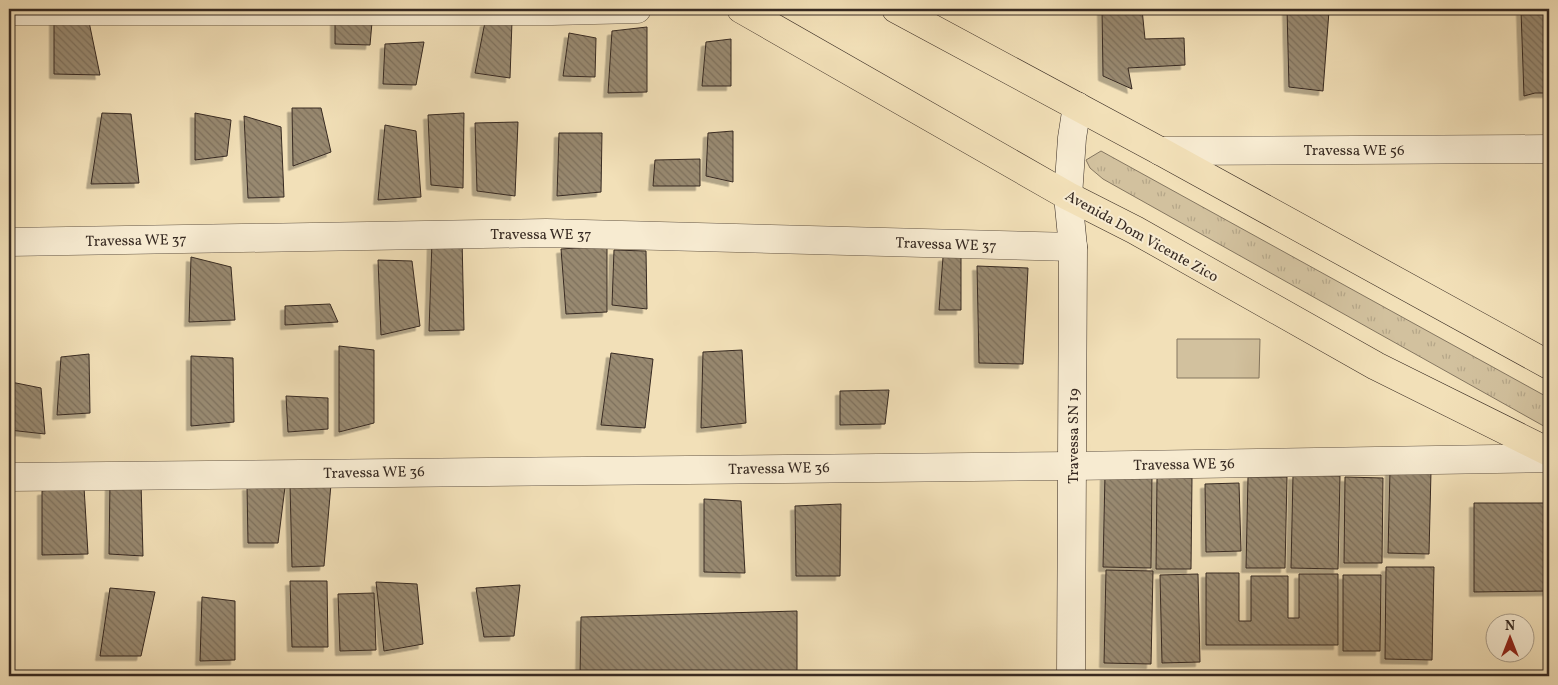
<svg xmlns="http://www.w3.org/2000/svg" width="1558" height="685" font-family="Vollkorn,serif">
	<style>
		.grass { fill: url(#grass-tufts); stroke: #847660 }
		.pitch { fill: #d2c19e; stroke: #847660 }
		.building { fill: url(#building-back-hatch); stroke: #372a22; filter: url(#shadow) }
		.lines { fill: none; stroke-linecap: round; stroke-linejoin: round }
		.street-casing { stroke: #665848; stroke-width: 29 }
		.secondary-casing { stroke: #372a22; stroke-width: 29 }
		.primary-casing { stroke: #372a22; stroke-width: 29 }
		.street { stroke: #f7ebd1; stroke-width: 28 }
		.secondary { stroke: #f7ebd1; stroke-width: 28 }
		.primary { stroke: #f2e0b8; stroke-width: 28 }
		.labels { text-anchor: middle; stroke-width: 4; stroke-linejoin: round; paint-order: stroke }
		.street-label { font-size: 15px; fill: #372a22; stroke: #f7ebd1 }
	</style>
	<defs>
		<pattern id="grass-tufts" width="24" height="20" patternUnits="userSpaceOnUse" patternTransform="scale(1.25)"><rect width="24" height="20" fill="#d2c19e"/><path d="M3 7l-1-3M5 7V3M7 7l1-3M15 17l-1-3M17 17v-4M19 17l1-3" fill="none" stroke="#b5a688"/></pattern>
		<pattern id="building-back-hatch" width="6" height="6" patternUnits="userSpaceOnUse" patternTransform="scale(1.25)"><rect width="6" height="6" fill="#988970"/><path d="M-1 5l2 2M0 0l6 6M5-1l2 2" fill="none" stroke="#7d705c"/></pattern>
		<filter id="shadow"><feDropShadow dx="-4.5" dy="4.5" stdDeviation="0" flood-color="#0004"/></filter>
	</defs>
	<rect width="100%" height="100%" fill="#f2e0b8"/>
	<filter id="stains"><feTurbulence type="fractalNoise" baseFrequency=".004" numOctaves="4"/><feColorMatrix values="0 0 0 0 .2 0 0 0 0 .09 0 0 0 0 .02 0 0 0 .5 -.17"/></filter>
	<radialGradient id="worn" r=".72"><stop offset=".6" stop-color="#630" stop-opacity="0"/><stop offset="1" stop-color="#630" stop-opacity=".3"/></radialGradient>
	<!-- grass -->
	<path class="grass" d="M1101,151L1549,398V429L1103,179L1090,168L1086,160Z"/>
	<!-- pitch -->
	<path class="pitch" d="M1177,339H1260L1259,378H1177Z"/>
	<!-- building -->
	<path class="building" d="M1102,9H1142L1145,39L1184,38L1185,65L1128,68L1132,89L1103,76Z
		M1287,9L1329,11L1323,91L1289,87Z
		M373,11L370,45L335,44V15Z
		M1521,11L1549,12V93H1535L1524,96Z
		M88,17L100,75L54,74V18Z
		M512,21L510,78L475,73L485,22Z
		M647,27V92L608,93L612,31Z
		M569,33L596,38L595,77L563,76Z
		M731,39V86H702L706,42Z
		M424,42L416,85L383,84L385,44Z
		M292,108H321L331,152L293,166Z
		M102,113L131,114L139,183L91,184Z
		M195,113L231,120L227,156L195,160Z
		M464,113L463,188L431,185L428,115Z
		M244,116L281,127L284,197L248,198Z
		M518,122L515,196L477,191L475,123Z
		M385,125L416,131L421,197L378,200Z
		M733,131V182L706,176L708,133Z
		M559,133H602L601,192L557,196Z
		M700,159V186H653L655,160Z
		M462,237L464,330L429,331L432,241Z
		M607,246V312L566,314L561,249Z
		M614,250L646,251L647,309L612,305Z
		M961,256V310H939L943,257Z
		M191,257L231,267L235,320L189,322Z
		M378,260L412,261L420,326L381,335Z
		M977,266L1028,268L1023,364L979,363Z
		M330,304L338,322L285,325V306Z
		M339,346L374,350V423L339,432Z
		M742,350L746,423L701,428L703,352Z
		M611,353L653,359L645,428L601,425Z
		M89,354L90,413L57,415L61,357Z
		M191,356L233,358L234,422L191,426Z
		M11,382L41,388L45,434L9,430V398Z
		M889,390L885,424L840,425V391Z
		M286,396L328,398V429L288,432Z
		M1390,470L1431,471L1429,554L1388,553Z
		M1105,474L1152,475L1151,568L1103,567Z
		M1293,475L1340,476L1338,569L1291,568Z
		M1248,477H1287L1285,568H1246Z
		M1345,477L1383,478L1382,563H1344Z
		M1157,478H1192L1191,569H1156Z
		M110,481L141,482L143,556L109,554Z
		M1239,483L1241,551L1206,552L1205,484Z
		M290,484H331L324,566L292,567Z
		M247,486L285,487L278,543H248Z
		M84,487L88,554L42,555V491Z
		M704,499L741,501L745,573L704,572Z
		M1474,503H1549V591L1474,592Z
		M841,504L840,576H796L795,506Z
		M1386,567H1434L1432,660L1385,659Z
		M1106,570L1153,571L1151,664L1104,663Z
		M1206,573H1239V621H1251V576H1288V618H1299V574H1338V645H1206Z
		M1198,574L1200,662L1162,663L1160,575Z
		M1343,575H1381L1380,651H1343Z
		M290,581H327L328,647H292Z
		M376,582L417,584L423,644L384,651Z
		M520,585L514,636L484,637L476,588Z
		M110,588L155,592L141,656H100Z
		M374,593L376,650L340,651L338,594Z
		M202,597L235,601V660L200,661Z
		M797,611V674L580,676L581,617Z"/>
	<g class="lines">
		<defs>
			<path id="street" d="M9,11H552L637,9
				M1160,151L1549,149
				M9,242L546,233L1073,247
				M9,477L1073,466L1549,458"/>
			<path id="secondary" d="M1071,676L1073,247L1068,196L1072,138L1077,106"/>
			<path id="primary" d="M741,9L1068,196L1135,230L1376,366L1549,452
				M896,9L1160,151L1549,365"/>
		</defs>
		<!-- street casing -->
		<use href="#street" class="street-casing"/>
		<!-- secondary casing -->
		<use href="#secondary" class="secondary-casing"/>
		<!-- primary casing -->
		<use href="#primary" class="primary-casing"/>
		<!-- street -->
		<use href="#street" class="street"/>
		<!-- secondary -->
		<use href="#secondary" class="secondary"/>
		<!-- primary -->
		<use href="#primary" class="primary"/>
	</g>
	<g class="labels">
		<!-- street labels -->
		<g class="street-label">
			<text x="1354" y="155">Travessa WE 56</text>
			<text x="541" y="239">Travessa WE 37</text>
			<text transform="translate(1142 236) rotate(29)" y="5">Avenida Dom Vicente Zico</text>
			<text transform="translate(136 240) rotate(-1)" y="5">Travessa WE 37</text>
			<text transform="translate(946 244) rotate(2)" y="5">Travessa WE 37</text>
			<text transform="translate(1073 436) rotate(-90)" y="5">Travessa SN 19</text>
			<text transform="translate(1184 464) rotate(-1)" y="5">Travessa WE 36</text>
			<text transform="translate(779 468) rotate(-1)" y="5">Travessa WE 36</text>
			<text transform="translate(374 472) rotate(-1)" y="5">Travessa WE 36</text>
		</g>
	</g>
	<!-- margin -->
	<rect width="1558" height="685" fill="none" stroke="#f2e0b8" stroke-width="30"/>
	<rect x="10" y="10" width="1538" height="665" fill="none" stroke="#372a22" stroke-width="2.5"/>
	<rect x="15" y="15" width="1528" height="655" fill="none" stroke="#372a22"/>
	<!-- north arrow -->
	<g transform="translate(1510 638)"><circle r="24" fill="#f7ebd1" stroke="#aa9e8b"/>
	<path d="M0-4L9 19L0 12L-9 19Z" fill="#8f2418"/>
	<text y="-8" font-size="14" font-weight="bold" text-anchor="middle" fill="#372a22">N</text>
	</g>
	<rect width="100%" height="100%" filter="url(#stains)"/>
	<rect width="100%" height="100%" fill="url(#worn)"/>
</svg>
